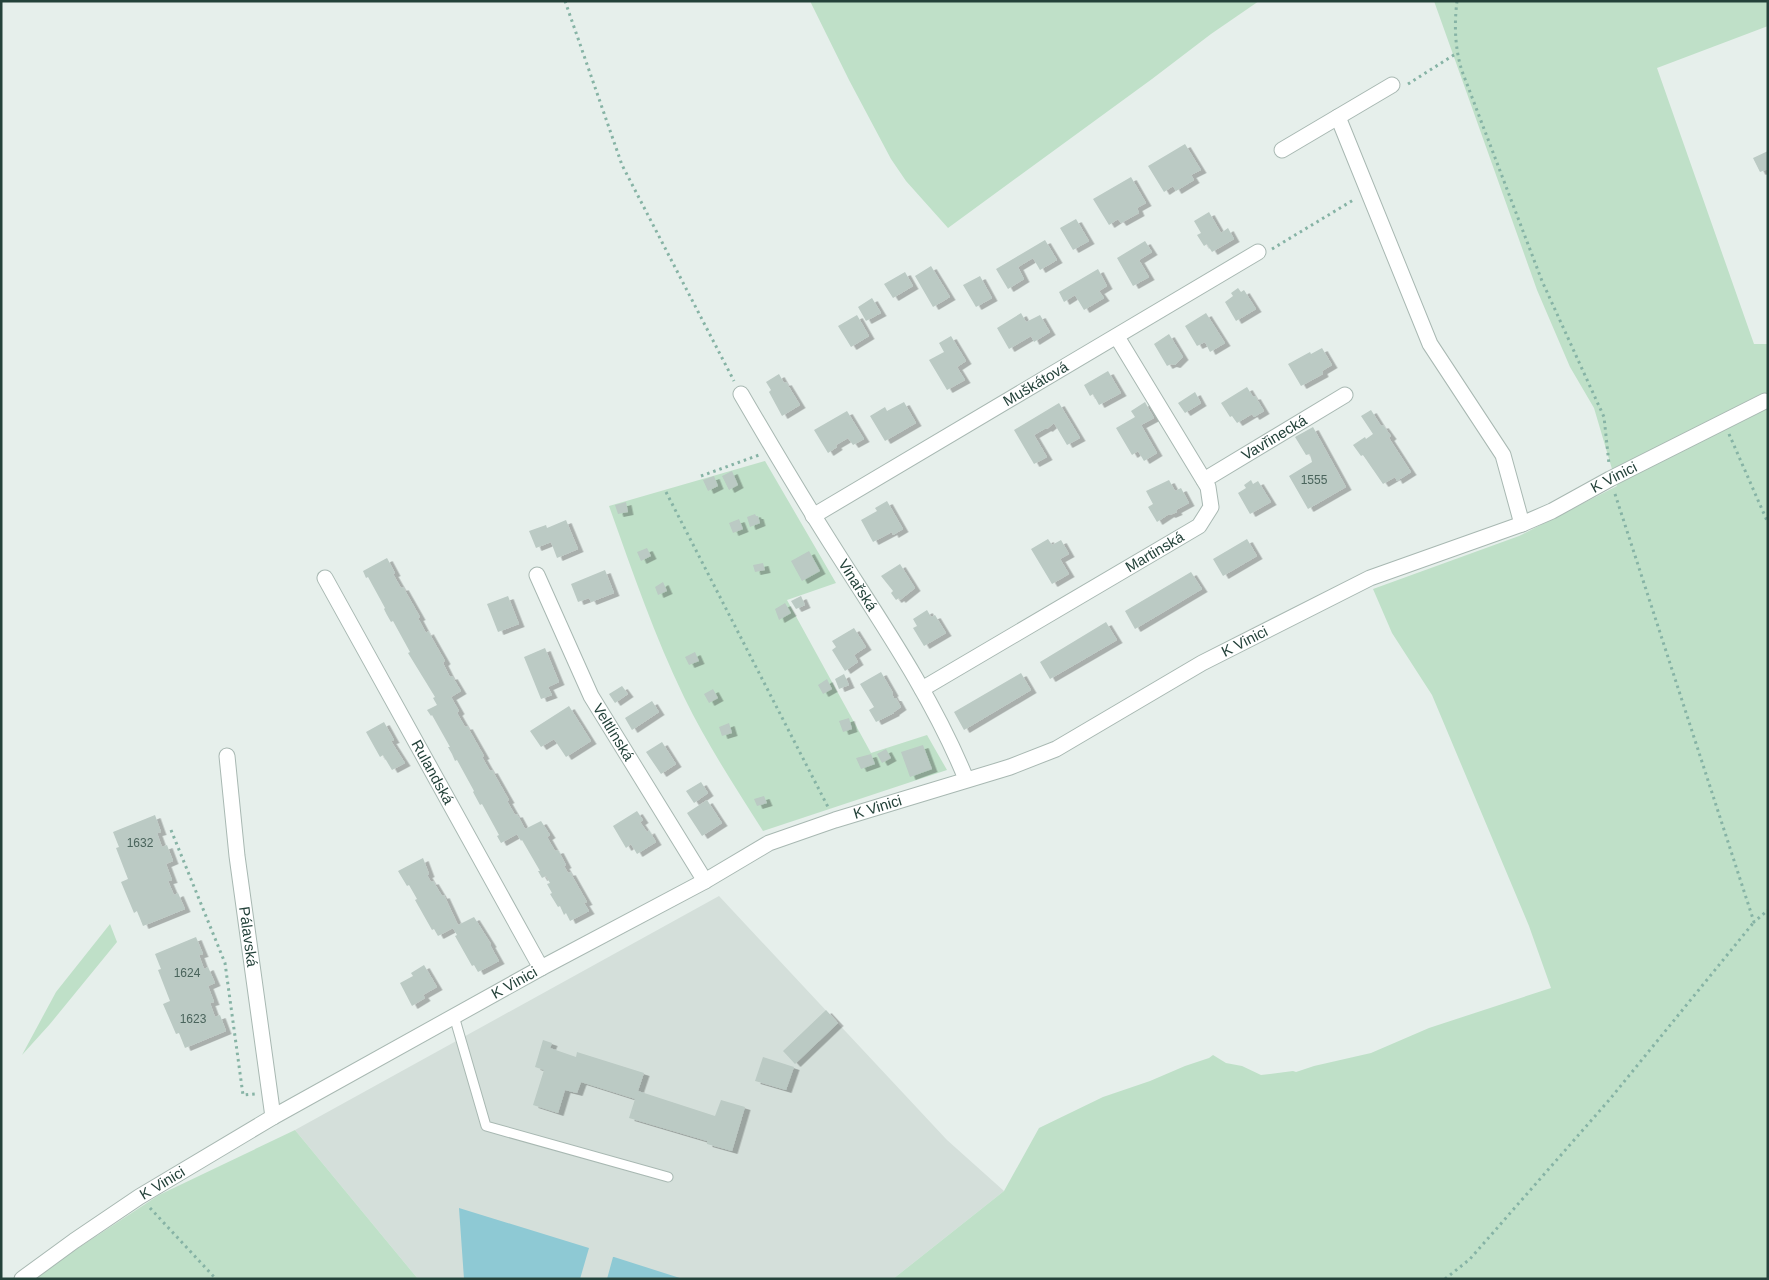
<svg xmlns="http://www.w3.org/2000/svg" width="1769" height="1280" font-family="Helvetica,sans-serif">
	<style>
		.built { fill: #d4dfda }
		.green { fill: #bfe0c8 }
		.water { fill: #8ec9d4 }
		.building { fill: #bbcac4; filter: url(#shadow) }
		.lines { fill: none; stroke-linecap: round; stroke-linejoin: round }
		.service-casing { stroke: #a8b8b2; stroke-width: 11 }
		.minor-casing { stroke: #a8b8b2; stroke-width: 17 }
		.path { stroke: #86b3a5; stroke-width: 3; stroke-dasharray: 2.5 4; stroke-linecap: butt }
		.service { stroke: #fff; stroke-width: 9 }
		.minor { stroke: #fff; stroke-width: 15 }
		.labels { text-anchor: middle; stroke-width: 5; stroke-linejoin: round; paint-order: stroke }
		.number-label { font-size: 12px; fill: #4a645c }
		.street-label { font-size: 15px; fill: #24423a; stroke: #f7fbf9 }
	</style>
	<defs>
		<filter id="shadow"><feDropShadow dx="5.5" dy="3" stdDeviation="0" flood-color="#0004"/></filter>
	</defs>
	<rect width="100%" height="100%" fill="#e6efeb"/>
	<!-- built -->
	<path class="built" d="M719,896L947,1140L1004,1191L893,1279H418L295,1130Z"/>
	<!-- green -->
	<path class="green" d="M810,1H1259L1211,34L1152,79L948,228L906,181L891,159L849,80Z
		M1434,1H1768V26L1657,68L1754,344H1768V1279H893L1004,1191L1039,1128L1103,1097L1150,1081L1185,1066L1209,1058L1213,1055L1226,1063L1242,1066L1261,1075L1293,1071L1296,1072L1314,1066L1371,1053L1429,1028L1551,988L1529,926L1432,695L1392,633L1373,589L1519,536L1617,486L1594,408L1570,367L1537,290Z
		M765,461L836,583L787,600L871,753L927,735L947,770L763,831C735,787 707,744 684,697C654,635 632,570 609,506Z
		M110,924L117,942L50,1024L22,1055L56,992Z
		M295,1130L418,1279H31L159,1195Z"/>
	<!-- water -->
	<path class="water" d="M459,1208L589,1248L580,1279H464Z
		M613,1257H614L683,1279H607Z"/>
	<!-- building -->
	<path class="building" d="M1185,144L1201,170L1191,175L1194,180L1176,191L1173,186L1164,192L1148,166Z
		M1768,151V169L1760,172L1753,158Z
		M1131,177L1146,203L1137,208L1139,213L1121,223L1118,219L1109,225L1093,199Z
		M1209,212L1221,233L1228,228L1234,239L1212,252L1207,244L1204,246L1197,235L1201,233L1194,221Z
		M1076,219L1089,241L1073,250L1060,228Z
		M1045,240L1057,260L1040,270L1033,258L1018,267L1024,279L1008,289L996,269Z
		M1145,241L1152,252L1139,260L1149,277L1133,286L1117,258Z
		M931,266L950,297L933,307L915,276Z
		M1098,269L1107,286L1099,291L1104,298L1084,310L1075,295L1064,302L1059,292Z
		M905,272L913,286L893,298L884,284Z
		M980,276L992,298L976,307L963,285Z
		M1238,288L1241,292L1244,290L1256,309L1236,321L1225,302L1233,296L1231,293Z
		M872,298L881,313L866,321L858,307Z
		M1021,313L1026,322L1040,315L1050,332L1034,342L1031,336L1009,349L997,328Z
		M1206,313L1225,343L1210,352L1205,342L1197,346L1185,326Z
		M857,315L869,336L851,347L838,326Z
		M1169,334L1183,357L1175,365L1171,364L1167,366L1154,344Z
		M951,336L966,361L957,367L965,380L947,390L929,360L944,352L939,343Z
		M1322,348L1332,365L1322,371L1323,374L1301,386L1288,364L1310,352L1311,354Z
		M1108,371L1121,393L1099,405L1093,394L1090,396L1084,385Z
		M779,374L784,383L786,382L800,405L782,416L769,392L771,390L766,382Z
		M1247,387L1253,397L1255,396L1264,411L1254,417L1252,414L1237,423L1232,416L1230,417L1221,403Z
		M1195,392L1201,403L1185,413L1178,403Z
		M904,402L916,423L885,441L870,416L885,407L887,411Z
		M1145,402L1154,418L1141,425L1157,453L1144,461L1138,451L1132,455L1116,428L1135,417L1131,411Z
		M1059,403L1080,438L1067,445L1054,423L1047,429L1046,428L1034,435L1047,457L1034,464L1014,430Z
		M1371,410L1381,426L1383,425L1391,436L1389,438L1411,472L1397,481L1395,477L1383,484L1363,455L1361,456L1353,445L1365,437L1366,439L1373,434L1361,416Z
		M847,411L864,439L853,445L848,438L836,445L837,447L828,453L814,430Z
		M1313,427L1346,487L1308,509L1289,476L1312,462L1310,454L1306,455L1295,437Z
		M732,471L738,485L729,490L722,476Z
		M714,476L718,486L708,491L703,480Z
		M1169,480L1175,491L1181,488L1189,503L1176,510L1177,512L1170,515L1169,514L1157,522L1148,507L1153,504L1146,491Z
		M1251,480L1253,484L1258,481L1271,502L1250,514L1238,493L1246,488L1244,485Z
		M887,501L903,529L893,535L892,532L873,542L861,520L877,511L875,508Z
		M626,502L628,512L618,514L615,505Z
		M755,514L756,516H758L760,523L750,527L747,517Z
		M739,519L743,529L733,533L729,523Z
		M566,520L578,549L557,558L551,542L536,548L529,531L546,525L547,528Z
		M1048,539L1052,545L1061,540L1069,554L1060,559L1069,574L1052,584L1031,549Z
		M1247,539L1257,556L1223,576L1213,559Z
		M647,548L651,556L641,561L637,552Z
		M809,551L820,571L802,581L791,561Z
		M387,558L395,573L393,574L401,588L403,587L420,617L418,618L426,633L428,631L445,661L443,663L450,677L452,676L461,691L451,697L459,711L457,713L465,727L467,726L484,756L482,757L490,771L492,770L509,800L507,801L515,815L517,814L525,829L541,821L550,835L547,837L555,851L558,850L566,865L564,866L568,873L570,872L587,902L584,903L589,911L570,921L566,913L564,915L560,906L558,907L550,894L552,893L547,884L550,883L546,876L542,878L538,871H540L522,840L521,841L517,834L501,843L497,836L499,835L482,804L480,805L473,792L474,791L457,760L455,761L452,754L448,747H450L432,715L431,716L427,710L437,705L433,698L435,697L408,653L410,652L393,621L391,622L387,615L384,609L385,608L368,577L366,578L363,571Z
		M763,563L765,570L755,572L753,565Z
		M900,564L915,588L900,600L899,598L896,600L891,593L893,591L881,576Z
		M605,570L614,593L591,602L589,598L578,602L571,584Z
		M1191,572L1202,589L1135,629L1125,611Z
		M663,582L667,591L658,595L655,587Z
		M508,596L519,624L498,632L487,604Z
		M801,596L805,605L796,609L791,601Z
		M785,603L791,613L779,620L775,609Z
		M927,610L931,617L935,615L946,633L924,646L913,628L917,626L913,619Z
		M1106,622L1117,640L1050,679L1040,662Z
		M854,628L866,647L854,655L858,662L845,671L832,650L836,647L832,641Z
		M545,648L559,682L548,687L552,695L541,699L524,657Z
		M695,652L699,661L689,665L685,657Z
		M881,672L893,693L892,694L894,698H896L901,707L894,712V713L876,722L869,710L874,707L860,684Z
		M1021,673L1031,690L964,730L954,712Z
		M844,674L849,685L839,689L835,679Z
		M827,679L832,689L823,694L818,685Z
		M622,686L628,694L615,703L609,694Z
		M713,689L718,698L709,703L704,694Z
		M652,701L659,712L632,730L625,718Z
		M569,706L591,741L566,757L554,739L541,747L530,731Z
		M849,718L852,729L843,732L839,721Z
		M384,722L394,740L391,741L405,763L392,770L383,755L380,757L366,732Z
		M729,723L732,733L722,736L719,727Z
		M662,742L676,764L661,774L646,752Z
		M923,745L932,769L910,777L901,752Z
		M886,749L891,758L882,763L877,754Z
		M871,754L875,764L861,769L856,758Z
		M701,782L708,793L694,803L686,791Z
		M764,796L767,803L757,806L754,799Z
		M707,800L722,823L702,836L687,813Z
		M637,811L643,820L640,822L647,832L649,830L656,842L637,854L631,844L626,848L613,826Z
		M155,815L161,832L157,833L162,847L167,845L173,861L166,864L172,880L168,881L174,895L178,893L185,909L143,926L137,911L134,913L121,882L128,879L116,848L119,847L113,832Z
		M423,858L429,874L427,875L431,882L433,881L442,896L444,895L458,925L474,917L491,944L490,945L499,961L478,972L474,965L472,966L455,936L457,935L453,928L438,936L434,929L432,930L415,900L417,899L409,885L407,886L398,871Z
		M196,937L203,954L199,955L204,969L208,967L215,983L208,986L214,1002L210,1003L215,1017L220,1015L226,1031L185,1048L179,1033L176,1034L163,1004L170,1001L158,970L161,969L155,954Z
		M424,965L437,987L423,995L425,998L412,1006L400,983L413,976L411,973Z
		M826,1010L838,1023L795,1064L783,1051Z
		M543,1040L552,1043L550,1048L576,1057L577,1052L644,1073L638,1091L715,1116L721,1100L745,1107L732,1151L707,1144V1141L629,1118L635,1099L581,1082L577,1093L565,1090L558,1113L533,1105L544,1070L535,1067Z
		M763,1057L794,1067L786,1090L755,1081Z"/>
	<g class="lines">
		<defs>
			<path id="service" d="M454,1016L486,1126L668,1177"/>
			<g id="minor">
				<path d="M1338,117L1430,344L1503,455L1522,524"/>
				<path d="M1282,150L1392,85"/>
				<path id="s1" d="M741,394C773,449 805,503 839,556C885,628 934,700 966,779"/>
				<path id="s2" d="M1204,480L1345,395"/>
				<path id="s3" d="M813,516L1258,252"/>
				<path id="s4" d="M537,575L591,696L705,881"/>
				<path id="s5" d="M325,578L541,968"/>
				<path id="s6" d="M922,689L1199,526L1211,507L1208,487L1117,337"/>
				<path id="s7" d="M227,756L237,856L273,1117"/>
				<path id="s8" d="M22,1279L74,1241L139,1197L273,1117L541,968L705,881L769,843L835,820L1010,767L1056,749L1202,663L1370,578L1522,524L1552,511L1610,479L1765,401"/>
			</g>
		</defs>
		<!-- service casing -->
		<use href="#service" class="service-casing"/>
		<!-- minor casing -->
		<use href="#minor" class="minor-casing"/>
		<!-- path -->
		<path class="path" d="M565,1L622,165L734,381
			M1457,1C1454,25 1455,49 1462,71L1542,281L1604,417L1609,464
			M1408,84L1457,53
			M1272,249L1355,199
			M1729,434L1768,523
			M701,476L759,455
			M666,492L828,807
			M1615,494L1754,922L1768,910
			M171,830L225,963L243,1095L255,1094
			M150,1208L216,1279
			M1445,1279L1470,1259L1610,1099L1754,922"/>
		<!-- service -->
		<use href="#service" class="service"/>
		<!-- minor -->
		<use href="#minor" class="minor"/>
	</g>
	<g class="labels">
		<!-- number labels -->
		<g class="number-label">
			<text x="1314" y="484">1555</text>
			<text x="140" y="847">1632</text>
			<text x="187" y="977">1624</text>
			<text x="193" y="1023">1623</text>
		</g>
		<!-- street labels -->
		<g class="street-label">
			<text dy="5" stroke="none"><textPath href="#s3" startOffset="259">Muškátová</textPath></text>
			<text dy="5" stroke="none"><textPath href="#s2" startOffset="82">Vavřinecká</textPath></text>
			<text dy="5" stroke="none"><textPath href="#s8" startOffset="1790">K Vinici</textPath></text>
			<text dy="5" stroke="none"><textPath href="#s6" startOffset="270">Martinská</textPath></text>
			<text dy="5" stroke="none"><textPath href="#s1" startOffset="224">Vinařská</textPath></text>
			<text dy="5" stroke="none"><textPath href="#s8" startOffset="1385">K Vinici</textPath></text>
			<text dy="5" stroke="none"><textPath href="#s4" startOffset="175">Veltlínská</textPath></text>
			<text dy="5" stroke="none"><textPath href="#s5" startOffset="222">Rulandská</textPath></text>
			<text dy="5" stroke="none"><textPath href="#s8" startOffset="980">K Vinici</textPath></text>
			<text dy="5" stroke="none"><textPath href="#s7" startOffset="182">Pálavská</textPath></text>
			<text dy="5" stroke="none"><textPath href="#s8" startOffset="575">K Vinici</textPath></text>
			<text dy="5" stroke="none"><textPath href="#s8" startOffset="170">K Vinici</textPath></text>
		</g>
	</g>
	<!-- border -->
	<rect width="1769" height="1280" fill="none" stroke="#24423a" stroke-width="5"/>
</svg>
